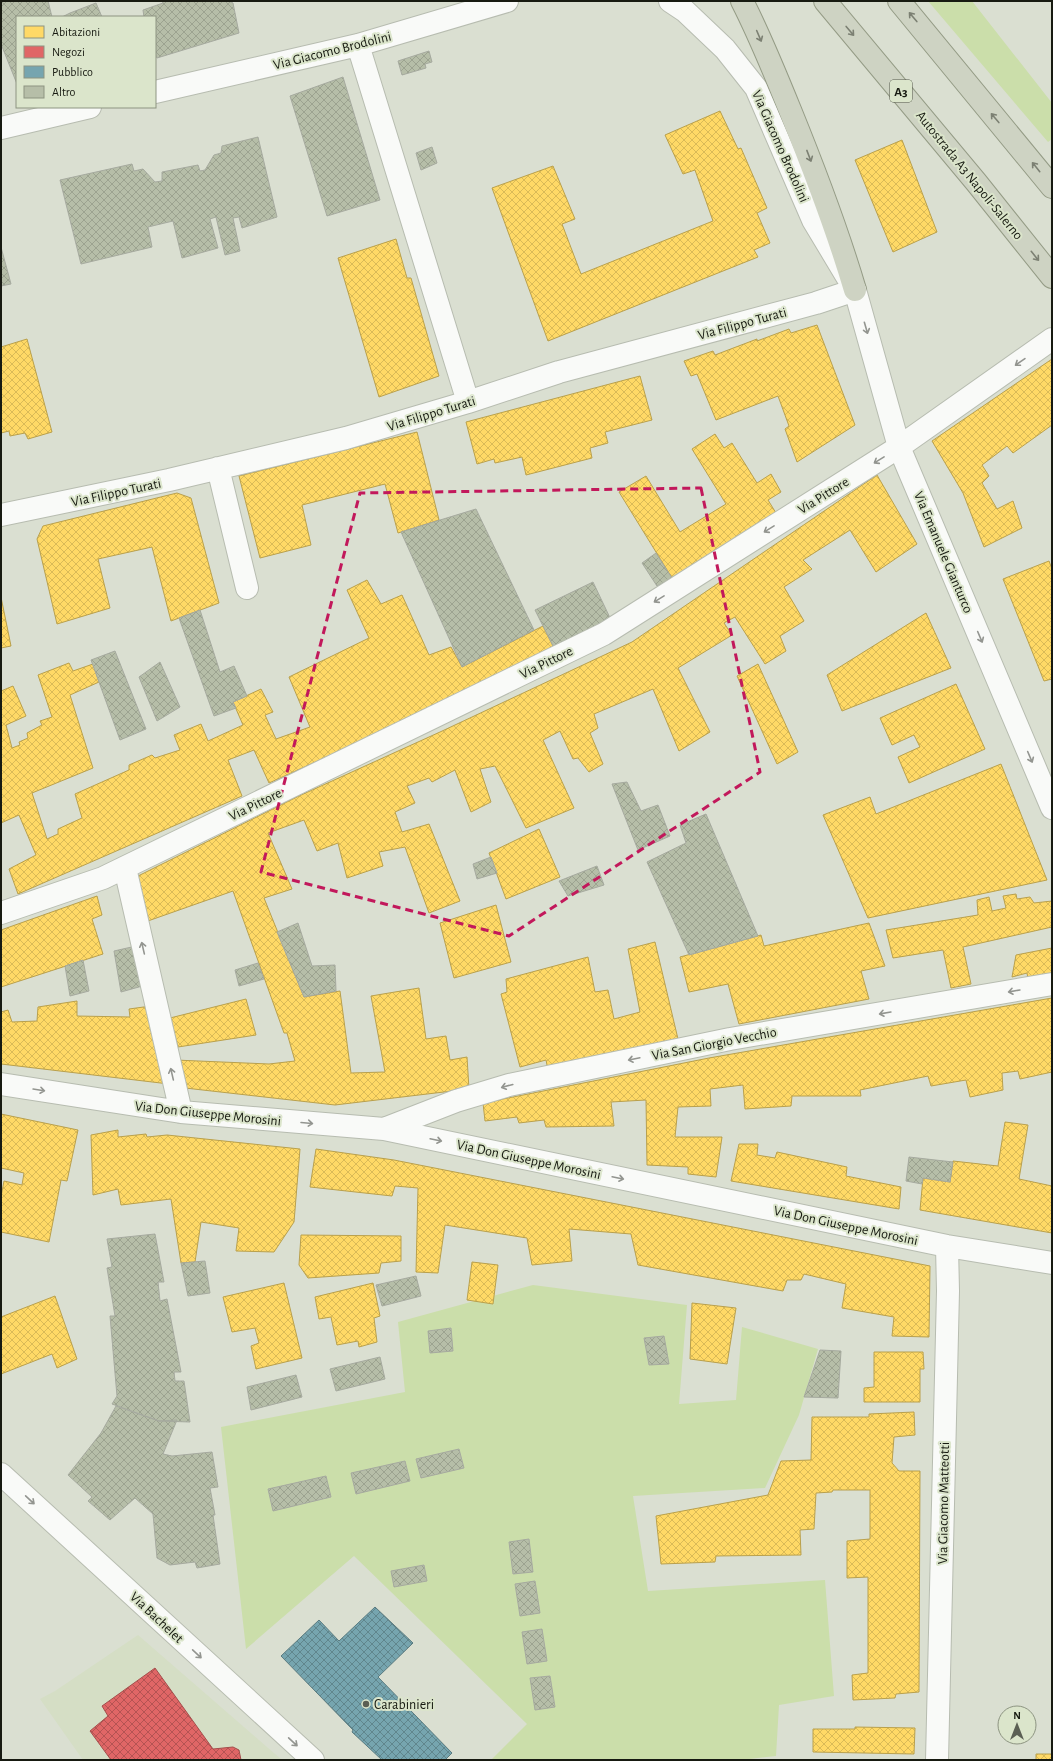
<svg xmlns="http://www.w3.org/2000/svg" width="1053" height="1761" font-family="'Alegreya Sans',sans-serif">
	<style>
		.built { fill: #d5dec5 }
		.green { fill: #cbdeaa }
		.homes { fill: url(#homes-cross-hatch); stroke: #b9a04c }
		.shops { fill: url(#shops-cross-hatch); stroke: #a44f4c }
		.public { fill: url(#public-cross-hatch); stroke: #5a7b80 }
		.building { fill: url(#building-cross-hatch); stroke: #a6aa9f }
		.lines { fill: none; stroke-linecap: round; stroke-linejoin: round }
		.minor-casing { stroke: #b7bcb0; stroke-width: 24 }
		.highway-casing { stroke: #949b85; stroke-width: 24 }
		.minor { stroke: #f9faf8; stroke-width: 22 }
		.highway { stroke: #ced3c3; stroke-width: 22 }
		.oneway { stroke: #7c8073 }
		.oneway2 { stroke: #939590 }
		.marked { fill: none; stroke: #c2185b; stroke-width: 3; stroke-dasharray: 8 5; stroke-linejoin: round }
		.poi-dot { fill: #5b5f54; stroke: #dbe5cb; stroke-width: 1.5 }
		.labels { text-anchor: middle; stroke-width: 4; stroke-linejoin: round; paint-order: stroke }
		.shield { fill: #dbe5cb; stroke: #525749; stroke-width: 1 }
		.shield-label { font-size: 13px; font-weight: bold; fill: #171a11 }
		.street-label { font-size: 14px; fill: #171a11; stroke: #dbe5cb }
		.poi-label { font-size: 14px; fill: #171a11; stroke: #dbe5cb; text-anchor: start }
	</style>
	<defs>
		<pattern id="homes-cross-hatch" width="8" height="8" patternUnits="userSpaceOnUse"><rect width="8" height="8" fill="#ffd966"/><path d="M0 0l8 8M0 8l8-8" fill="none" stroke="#daba57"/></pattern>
		<pattern id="shops-cross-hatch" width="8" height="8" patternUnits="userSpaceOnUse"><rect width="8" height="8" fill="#e06666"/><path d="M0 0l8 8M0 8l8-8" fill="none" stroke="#b55353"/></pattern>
		<pattern id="public-cross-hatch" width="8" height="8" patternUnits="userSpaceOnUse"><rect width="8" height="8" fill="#76a5af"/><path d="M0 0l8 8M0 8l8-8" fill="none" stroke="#60868d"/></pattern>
		<pattern id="building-cross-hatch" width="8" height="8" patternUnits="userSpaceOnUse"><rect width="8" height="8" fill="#b6bea8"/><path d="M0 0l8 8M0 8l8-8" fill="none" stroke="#9ca390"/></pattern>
	</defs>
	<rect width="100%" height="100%" fill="#dadfd1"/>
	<!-- built -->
	<path class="built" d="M138,1635L282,1760H83L40,1699L55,1691Z"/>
	<!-- green -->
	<path class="green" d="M928,1H972L1052,103V139L1048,142Z
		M533,1285L687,1305L679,1404L736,1400L742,1327L818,1349L799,1415L765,1488L633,1496L648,1591L825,1580L834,1696L779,1705L776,1756L741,1760H491L527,1724L354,1556L246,1649L221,1427L405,1392L398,1322Z"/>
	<!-- homes -->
	<path class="homes" d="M720,111L738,149L741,148L767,208L757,213L770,243L754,250L758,257L548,341L492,188L553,166L575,219L562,224L581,274L713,221L695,170L683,174L665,135Z
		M902,140L937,232L893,252L855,160Z
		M396,239L407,278H411L439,376L379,397L338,258Z
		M817,325L855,425L797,462L785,429L789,426L778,396L716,420L697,374L691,376L684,361L713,351L715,355L757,339V341L789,329L791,333Z
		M27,339L52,432L28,439L25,433L10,436L9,431L1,433V347Z
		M1052,359V425L1013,453L1007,446L982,465L989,476L982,483L997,509L1013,501L1022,528L984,547L963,493L932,441Z
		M640,376L652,420L605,432L608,443L590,448L592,458L526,475L522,457L495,463L494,459L477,464L466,422Z
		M417,432L439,520L398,533L385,484L302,505L311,545L260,558L239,476Z
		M715,434L724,448L732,443L757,483L771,474L781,492L768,500L776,513L672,578L619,492L646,476L680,532L726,504L692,449Z
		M877,475L917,544L876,572L850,530L803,560L812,569L784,587L804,621L780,636L786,651L765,664L735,617L724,623L732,635L678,668L710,732L679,751L653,689L594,714L598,728L590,733L603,764L589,772L578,758L573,759L560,731L543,740L574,808L526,828L495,766L480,769L491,802L471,812L455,770L432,782L429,778L407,786L415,803L395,812L402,832L429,824L460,901L429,913L405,847L379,852L383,866L347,878L338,843L317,851L304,820L268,833L292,889L264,898L304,997L340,991L351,1073L385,1072L371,996L419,988L426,1039L446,1036L450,1060L467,1057L469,1089L335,1105L185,1088L175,1060L269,1064L295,1061L287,1033H284L233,891L145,922L132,879L299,796L440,732L632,642Z
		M177,493L191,498L219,603L171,621L152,547L98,559L110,608L57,624L37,539L43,526Z
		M1049,561L1052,569V679L1044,681L1003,579Z
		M367,580L381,604L402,595L429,655L451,647L462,667L543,626L555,650L437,707L269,783L254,750L228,760L242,796L18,894L9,869L36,855L19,815L1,823V691L13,686L26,716L6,725L12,748L20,745L19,742L28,738L27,733L42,725L40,721L52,717L38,675L69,663L73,671L93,664L99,682L70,695L93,768L32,793L47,839L58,834V829L82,818L75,794L129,770V765L152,755L155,758L180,750L174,735L201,724L208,741L243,725L233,702L261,689L273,712L265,715L276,739L310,727L289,677L369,638L347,590Z
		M1,597L11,646L1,648Z
		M926,613L951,668L842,711L827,675Z
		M758,664L798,752L777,764L737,676Z
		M956,684L985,749L909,783L898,757L920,747L914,735L892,745L880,718Z
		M1001,764L1047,880L868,918L823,815L870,797L876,814Z
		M539,829L560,877L506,899L489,853Z
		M1016,894L1017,899L1030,897L1034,903L1052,901V927L963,947L971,984L951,988L943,950L893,958L886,930L978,915L977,900L989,897L992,911L1006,908L1003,896Z
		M97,896L102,915L92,919L103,954L1,987V930Z
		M496,905L511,962L454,978L440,923Z
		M869,923L885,966L861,971L869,999L739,1024L728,984L689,992L680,957L761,935L764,946Z
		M655,942L678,1039L548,1070L546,1060L520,1067L501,994L507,992L506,979L588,957L595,992L608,990L614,1019L640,1012L628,949Z
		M1052,948V974L1028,979L1027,973L1012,977L1016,955Z
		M1052,998V1072L1020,1079L1018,1071L1002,1073L1003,1090L970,1097L966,1080L931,1086L928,1076L860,1090L861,1096H792L791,1106L745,1109L743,1085L710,1089L711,1106L678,1107L675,1137H722L716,1177L688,1174V1167L647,1165L646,1100L611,1102L614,1126L546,1127L544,1120L519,1123L517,1117L485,1121L483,1103L709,1058Z
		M246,999L256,1035L178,1047L170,1018Z
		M77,1001V1016L130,1017L129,1009L151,1006L169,1084L1,1064V1012L8,1010L12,1022L37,1021L38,1007Z
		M1,1114L78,1130L67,1181L61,1180L49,1242L1,1232V1197L4,1181L22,1185L24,1173L1,1168Z
		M1005,1122L1028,1125L1019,1179L1052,1186V1233L920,1210L923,1178L950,1182L953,1161L998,1166Z
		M118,1130V1137L146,1134L147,1137L167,1135L300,1149L294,1222L274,1252L236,1251L239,1228L201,1222L195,1262L181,1263L171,1199L121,1205L118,1189L93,1195L91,1135Z
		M739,1144H758L757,1155L775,1158L777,1152L847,1167L846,1176L901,1187L899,1209L731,1181Z
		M316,1149L394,1160L930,1266L929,1337L892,1336L894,1317L842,1308L846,1284L804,1274L801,1280H787L783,1291L638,1265L631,1234L569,1229L572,1261L532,1265L527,1238L445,1225L438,1273L416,1272L418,1188L395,1186L392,1196L310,1187Z
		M301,1235L401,1236V1261L381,1263L379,1273L308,1278L299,1265Z
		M472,1262L498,1265L493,1304L467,1300Z
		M284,1283L302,1358L256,1369L251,1346L259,1343L255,1328L232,1332L223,1297Z
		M373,1283L380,1316L374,1318L377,1342L359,1347L358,1341L337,1345L331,1317L319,1319L315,1297Z
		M55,1296L77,1359L57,1368L52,1354L1,1374V1317Z
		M692,1303L736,1308L727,1364L690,1359Z
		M874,1352H923L924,1369H920V1402H864V1388L874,1387Z
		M914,1412L915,1435L894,1437L892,1463L899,1471H920L919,1692L896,1694L895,1698L853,1700L852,1675L868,1673V1577L847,1578V1541L870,1539V1490H833L832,1492L816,1493L814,1529L800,1530L801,1555L716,1556L715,1562L661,1564L656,1516L768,1495L781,1461L811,1460L812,1417H869V1414Z
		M855,1727L915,1728L914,1754L813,1752V1729H855Z
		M1036,1754H1052V1760H1036Z"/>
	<!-- shops -->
	<path class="shops" d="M155,1668L213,1749L233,1747L239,1750L241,1760H111L90,1731L108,1716L102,1706Z"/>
	<!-- public -->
	<path class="public" d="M375,1607L413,1643L378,1677L452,1753L445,1760H382L352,1732L353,1730L281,1656L319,1620L339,1641Z"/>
	<!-- building -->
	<path class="building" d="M1,1H48L52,17H17V84L1,44Z
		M162,1H229L233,3L239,33L157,58L155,54V17H144L143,10L163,3Z
		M96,3L102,17H62L70,13Z
		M429,51L432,62L425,64L426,68L402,75L398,61Z
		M343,77L380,200L327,216L290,96Z
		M258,137L277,217L242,228L239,217L233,218L240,251L225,255L216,217L210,219L218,248L182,258L173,221L148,227L152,247L81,264L60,180L132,164L134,171L143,169L155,182L162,181V172L198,165L200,171L205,170L214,155L221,153L222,146Z
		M432,147L437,163L421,170L416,153Z
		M1,247L11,284L1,286Z
		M476,509L534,630L462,667L401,532Z
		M656,553L672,578L657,586L642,563Z
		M593,582L612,622L555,650L535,610Z
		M200,610L220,672L234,666L247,696L233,702L236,708L214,716L179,618Z
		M115,651L146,729L120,740L91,660Z
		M160,662L180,707L157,721L139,677Z
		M627,782L641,811L658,805L670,836L638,850L612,784Z
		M706,814L758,936L689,955L647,862L686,843L680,825Z
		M491,857L497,873L477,879L473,864Z
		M597,866L604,885L568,896L559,881Z
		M298,923L312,966L335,965L336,991L304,997L277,932Z
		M136,946L146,985L121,992L114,951Z
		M83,960L89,991L70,996L65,966Z
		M258,963L264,979L239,986L235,970Z
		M909,1157L953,1162L950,1182L923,1178L922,1184L906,1181Z
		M155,1234L164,1282H158L160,1301L167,1299L181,1372H174L175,1381H184L190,1422L159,1421L112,1404L117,1396L110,1316H115L107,1268L112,1267L107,1239Z
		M205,1261L210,1293L188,1296L181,1263Z
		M416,1276L421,1296L382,1306L376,1285Z
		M451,1328L453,1351L430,1353L428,1331Z
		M664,1336L669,1364L649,1365L644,1338Z
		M820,1350L841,1351L838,1398L804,1397Z
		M380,1357L385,1379L336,1391L330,1369Z
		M296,1375L302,1397L251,1410L247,1387Z
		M116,1406L159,1421L177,1420L163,1454L172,1456L212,1452L218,1487L210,1488L215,1515H213L220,1564L197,1568L195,1562L170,1565L157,1558L153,1514L135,1498L110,1520L88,1501L92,1497L68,1475L101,1433Z
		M459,1449L464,1468L421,1478L416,1459Z
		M405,1461L410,1481L356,1494L351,1473Z
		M326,1476L331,1497L273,1511L268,1489Z
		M529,1539L533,1572L513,1574L509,1542Z
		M424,1565L427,1581L394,1587L391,1571Z
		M535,1581L540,1613L520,1616L515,1584Z
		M542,1629L547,1661L527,1664L522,1632Z
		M550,1676L555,1707L535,1710L530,1678Z"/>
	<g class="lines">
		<defs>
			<path id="minor" d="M670,1L685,11L725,49L756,88L813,220L855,290L899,447L1052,808
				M358,45L468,402
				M155,92L358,45L507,1
				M1,128L90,107
				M218,468L247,588
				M1,515L169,480L346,438L468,402L559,372L816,303L855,290
				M125,868L181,1112
				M1,913L103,878L604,634L899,447L1052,339
				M1,1084L181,1112L384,1129L947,1246L1052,1263
				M384,1129L456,1101L509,1085L730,1039L1052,984
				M1,1474L313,1760
				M937,1760L948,1291L947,1246"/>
			<path id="highway" d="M742,1C760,36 775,73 790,110C814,169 837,229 855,290
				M825,1L976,182L1052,277
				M899,1L1052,187"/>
		</defs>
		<!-- minor casing -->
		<use href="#minor" class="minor-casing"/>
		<!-- highway casing -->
		<use href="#highway" class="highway-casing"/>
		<!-- minor -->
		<use href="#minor" class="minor"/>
		<!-- highway -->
		<use href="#highway" class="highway"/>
	</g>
	<!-- one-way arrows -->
	<defs><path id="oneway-shaft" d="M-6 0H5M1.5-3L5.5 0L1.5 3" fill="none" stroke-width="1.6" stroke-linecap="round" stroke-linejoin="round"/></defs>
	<g class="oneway">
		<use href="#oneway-shaft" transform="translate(913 17) rotate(-130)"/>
		<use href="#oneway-shaft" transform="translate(850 31) rotate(50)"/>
		<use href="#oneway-shaft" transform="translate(759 36) rotate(67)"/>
		<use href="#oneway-shaft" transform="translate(995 118) rotate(-130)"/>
		<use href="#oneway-shaft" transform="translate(809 156) rotate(69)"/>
		<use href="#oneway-shaft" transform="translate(1036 167) rotate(-129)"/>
		<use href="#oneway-shaft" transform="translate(1035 256) rotate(51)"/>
	</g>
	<g class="oneway2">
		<use href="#oneway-shaft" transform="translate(866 328) rotate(74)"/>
		<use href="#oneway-shaft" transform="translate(1020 362) rotate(145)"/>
		<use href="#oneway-shaft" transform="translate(879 460) rotate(148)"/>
		<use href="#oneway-shaft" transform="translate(769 529) rotate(148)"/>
		<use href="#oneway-shaft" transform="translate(659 599) rotate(148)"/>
		<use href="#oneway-shaft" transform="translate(980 637) rotate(67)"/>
		<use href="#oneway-shaft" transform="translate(1030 757) rotate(67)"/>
		<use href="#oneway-shaft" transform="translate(143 948) rotate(-103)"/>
		<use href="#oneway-shaft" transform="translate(1014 991) rotate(170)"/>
		<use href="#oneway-shaft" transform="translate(885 1013) rotate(170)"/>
		<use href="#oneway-shaft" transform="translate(634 1059) rotate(168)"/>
		<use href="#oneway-shaft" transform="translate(172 1074) rotate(-103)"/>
		<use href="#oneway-shaft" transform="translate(507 1086) rotate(165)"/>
		<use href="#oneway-shaft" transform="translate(39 1090) rotate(9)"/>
		<use href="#oneway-shaft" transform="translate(307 1123) rotate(5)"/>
		<use href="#oneway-shaft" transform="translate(436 1140) rotate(12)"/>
		<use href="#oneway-shaft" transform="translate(618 1178) rotate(12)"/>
		<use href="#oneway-shaft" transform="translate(30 1500) rotate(43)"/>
		<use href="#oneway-shaft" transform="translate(197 1654) rotate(43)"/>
		<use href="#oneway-shaft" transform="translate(293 1742) rotate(43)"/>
	</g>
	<!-- marked area -->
	<path class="marked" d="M701,488L760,772L509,936L261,872L360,493Z"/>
	<!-- markers -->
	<circle class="poi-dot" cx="366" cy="1704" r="4"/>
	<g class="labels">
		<!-- shield labels -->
		<rect class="shield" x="890" y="80" width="22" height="22" rx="3"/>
		<g class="shield-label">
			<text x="901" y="96">A3</text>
		</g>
		<!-- street labels -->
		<g class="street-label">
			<text transform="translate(332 50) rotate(-14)" y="5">Via Giacomo Brodolini</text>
			<text transform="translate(781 146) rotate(66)" y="5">Via Giacomo Brodolini</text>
			<text transform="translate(970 175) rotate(51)" y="5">Autostrada A3 Napoli-Salerno</text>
			<text transform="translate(742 323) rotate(-15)" y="5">Via Filippo Turati</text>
			<text transform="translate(431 413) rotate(-17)" y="5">Via Filippo Turati</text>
			<text transform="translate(116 492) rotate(-12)" y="5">Via Filippo Turati</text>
			<text transform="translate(823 495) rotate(-32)" y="5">Via Pittore</text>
			<text transform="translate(944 552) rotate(67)" y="5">Via Emanuele Gianturco</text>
			<text transform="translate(546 662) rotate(-26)" y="5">Via Pittore</text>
			<text transform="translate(255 804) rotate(-26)" y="5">Via Pittore</text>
			<text transform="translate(714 1043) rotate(-11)" y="5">Via San Giorgio Vecchio</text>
			<text transform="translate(208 1113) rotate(6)" y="5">Via Don Giuseppe Morosini</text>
			<text transform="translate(529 1159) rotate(12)" y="5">Via Don Giuseppe Morosini</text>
			<text transform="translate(846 1225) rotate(12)" y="5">Via Don Giuseppe Morosini</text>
			<text transform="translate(943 1503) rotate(-89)" y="5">Via Giacomo Matteotti</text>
			<text transform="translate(157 1617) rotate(43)" y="5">Via Bachelet</text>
		</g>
		<!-- poi labels -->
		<g class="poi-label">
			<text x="374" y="1709">Carabinieri</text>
		</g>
	</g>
	<!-- border -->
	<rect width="1053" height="1761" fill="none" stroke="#171a11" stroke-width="4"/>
	<!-- legend -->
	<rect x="16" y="16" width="140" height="92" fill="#dbe5cb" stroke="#8d9481"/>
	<rect x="24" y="26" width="20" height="12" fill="#ffd966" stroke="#8d9481"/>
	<text x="52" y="36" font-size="12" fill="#171a11">Abitazioni</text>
	<rect x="24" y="46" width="20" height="12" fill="#e06666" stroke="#8d9481"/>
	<text x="52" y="56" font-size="12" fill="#171a11">Negozi</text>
	<rect x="24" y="66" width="20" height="12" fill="#76a5af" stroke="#8d9481"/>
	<text x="52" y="76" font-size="12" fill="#171a11">Pubblico</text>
	<rect x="24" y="86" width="20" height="12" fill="#b6bea8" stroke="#8d9481"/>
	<text x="52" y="96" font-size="12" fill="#171a11">Altro</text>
	<!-- north arrow -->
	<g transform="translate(1017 1725)"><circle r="19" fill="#dbe5cb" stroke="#8d9481"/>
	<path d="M0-3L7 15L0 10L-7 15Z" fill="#5b5f54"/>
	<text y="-6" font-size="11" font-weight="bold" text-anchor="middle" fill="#171a11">N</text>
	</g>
</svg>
